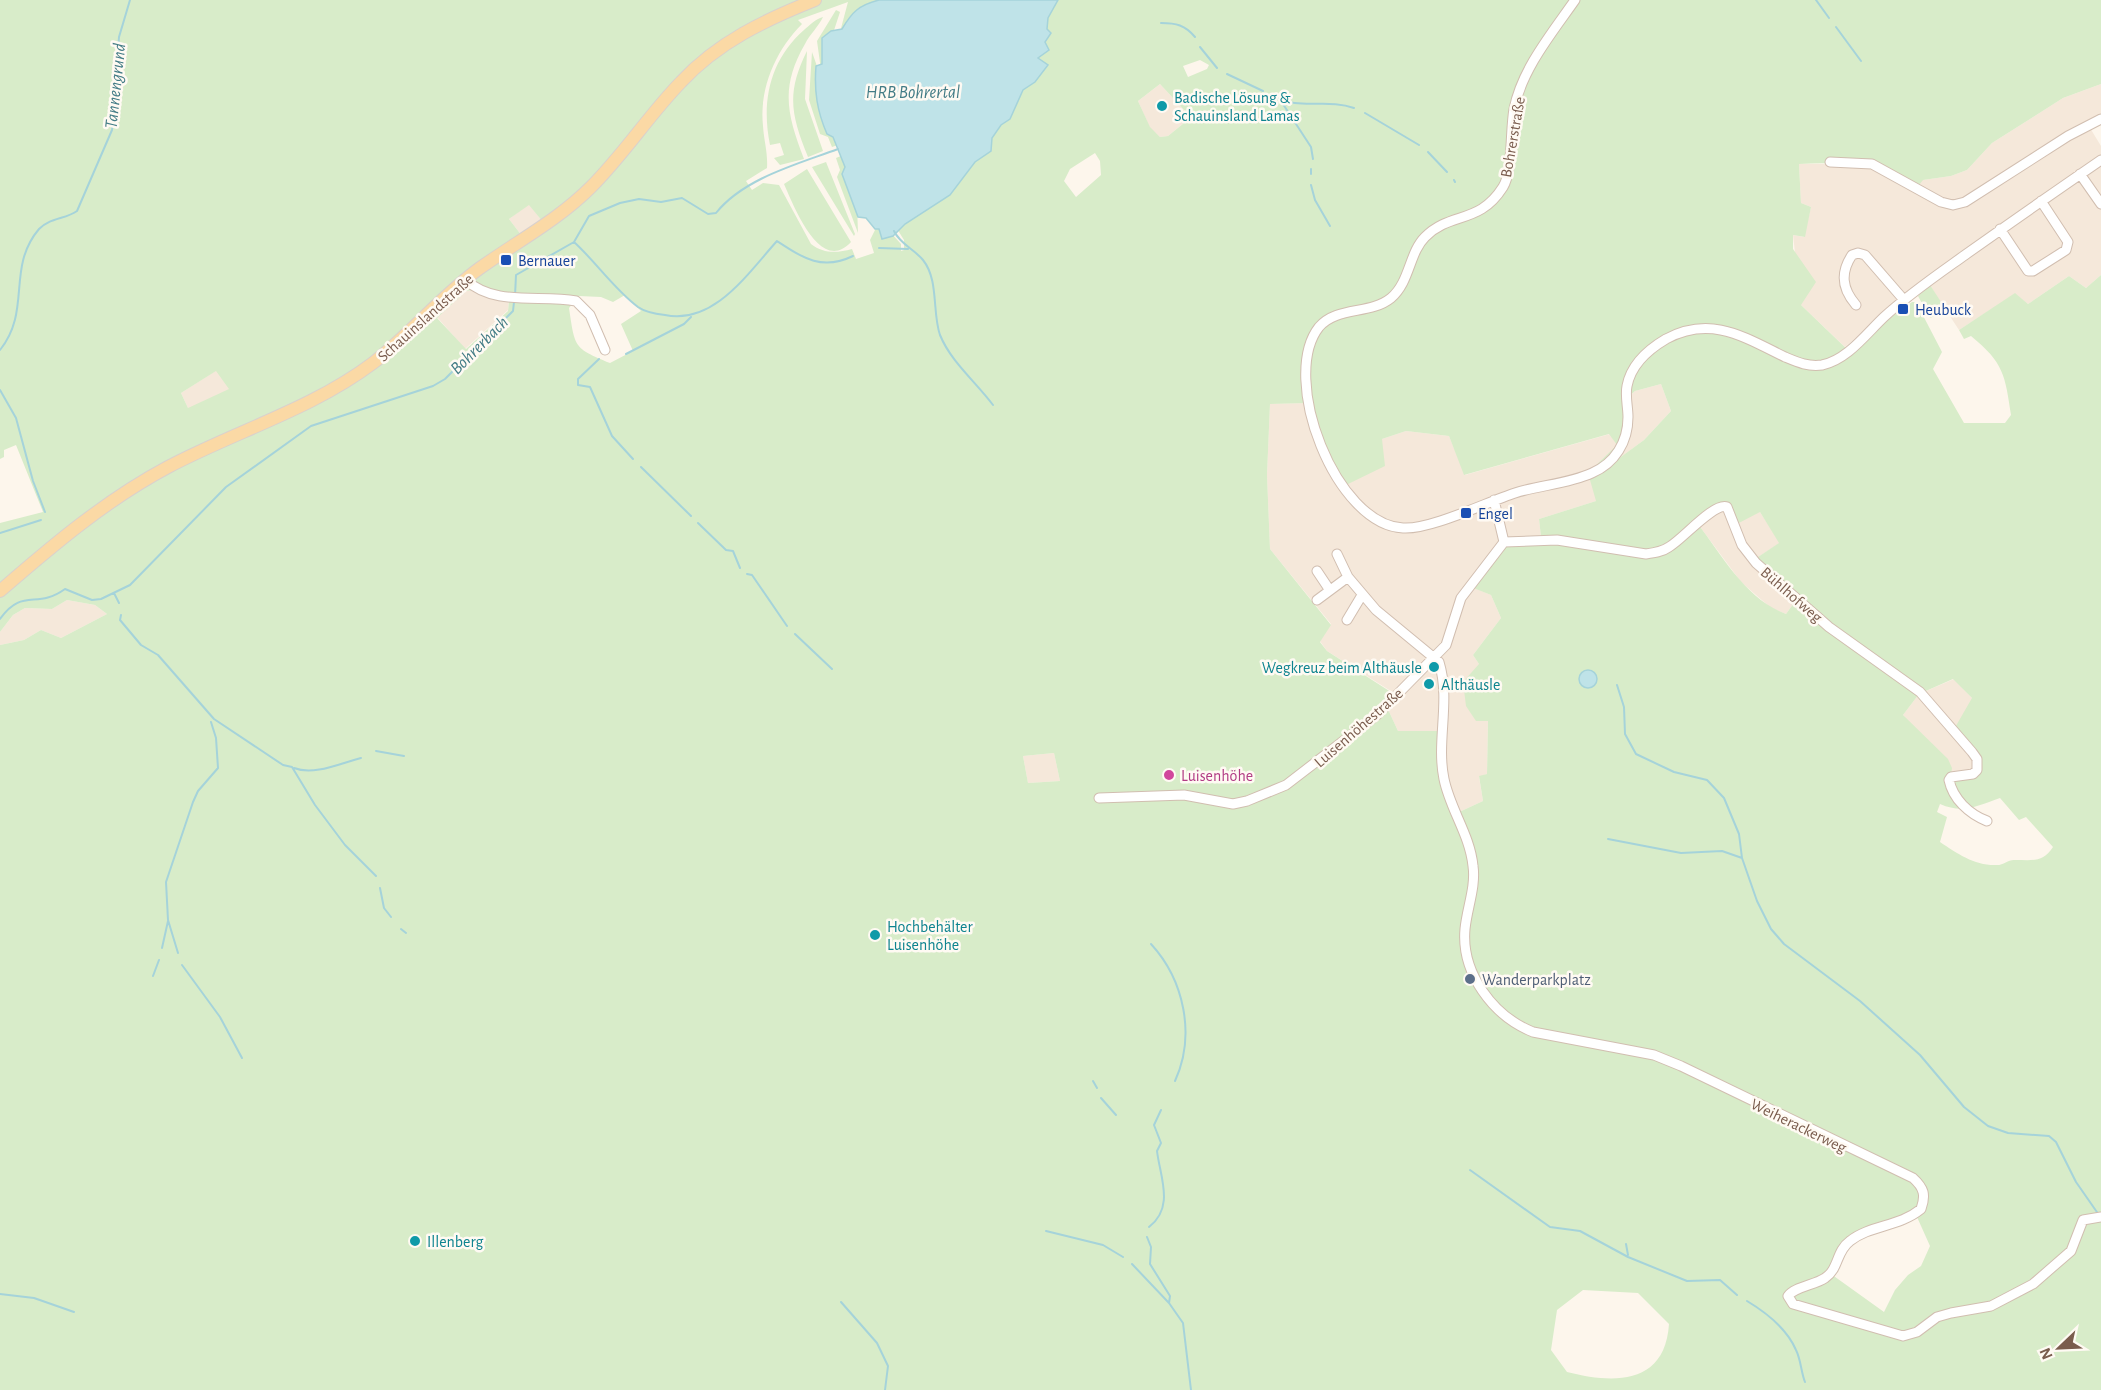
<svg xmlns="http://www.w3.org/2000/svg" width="2101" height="1390" font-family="'Alegreya Sans',sans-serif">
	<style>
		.residential { fill: #f5e8da }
		.green { fill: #d8ecc9; fill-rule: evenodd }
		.water { fill: #bfe3e8; stroke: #a5d3da; stroke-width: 1.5 }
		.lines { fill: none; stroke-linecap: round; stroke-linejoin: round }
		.stream { stroke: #a5d3da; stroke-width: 2 }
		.minor-casing { stroke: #d1beb0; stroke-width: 11 }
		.major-casing { stroke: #dad1cd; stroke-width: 14 }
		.minor { stroke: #fff; stroke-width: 9 }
		.major { stroke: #fbd9a5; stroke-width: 12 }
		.culture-dot { fill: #0f9aa8; stroke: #fffaf3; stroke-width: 2 }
		.transit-dot { fill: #1a4fb4; stroke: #fffaf3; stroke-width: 2 }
		.hotel-dot { fill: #d1479c; stroke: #fffaf3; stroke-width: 2 }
		.service-dot { fill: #5c6f8a; stroke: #fffaf3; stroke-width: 2 }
		.labels { text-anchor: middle; stroke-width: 5; stroke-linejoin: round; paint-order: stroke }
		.culture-label { font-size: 16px; fill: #0d838f; stroke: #fffaf3; text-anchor: start }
		.street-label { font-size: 16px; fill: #7a5c4d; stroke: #fffaf3 }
		.transit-label { font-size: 16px; fill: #164399; stroke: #fffaf3; text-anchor: start }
		.hotel-label { font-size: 16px; fill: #b23c85; stroke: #fffaf3; text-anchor: start }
		.service-label { font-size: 16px; fill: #4e5e75; stroke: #fffaf3; text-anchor: start }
		.water-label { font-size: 18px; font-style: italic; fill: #437c86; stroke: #fffaf3 }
	</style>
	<rect width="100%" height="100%" fill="#fdf6ec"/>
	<!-- residential -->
	<path class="residential" d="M1160,84L1185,111L1184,123L1168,136L1160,137L1150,128L1138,101Z
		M2101,84V116L2087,123L2101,146V275L2086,288L2069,276L2028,304L2015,294L1959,330L1925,278L1845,347L1801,305L1793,235L1804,237L1811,207L1801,203L1799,164H1872L1923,180L1951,176L1967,170L1992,143L2063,98Z
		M529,204L543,222L522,236L509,219Z
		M473,290L509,300L508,310L465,349L437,317L466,291Z
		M217,370L230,389L246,423L188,408L181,393Z
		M1661,384L1671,411L1644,440L1617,460L1626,399L1635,391Z
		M1310,403L1382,439L1406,431L1449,436L1465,475L1610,434L1618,446L1596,501L1539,519L1541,537L1472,587L1491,595L1501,618L1473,655L1479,664L1488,720L1487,774L1479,777L1483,801L1457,813L1398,731L1386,705L1394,693L1327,651L1320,641L1331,624L1270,549L1267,475L1270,404Z
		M1718,508L1760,512L1780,543L1752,561L1796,600L1786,614L1771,608L1741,582L1698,524Z
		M67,600L95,605L107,614L61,638L41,630L24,640L0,645V632L13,615L25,608L52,609Z
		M1954,679L1972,698L1976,761L1974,771L1951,775L1903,715L1919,694Z
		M1054,753L1060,781L1028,783L1023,756Z"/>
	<!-- green -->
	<path class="green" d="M0,0H2101V84L2063,98L1992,143L1967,170L1951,176L1923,180L1919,185C1878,166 1844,161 1799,164L1801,203L1811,207L1805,237L1793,235V249L1816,282L1801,305L1851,353L1879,326L1912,302H1916L1942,352L1933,369L1964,423H2005L2011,415C2005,375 2004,363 1971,336L1964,339L1959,330L2015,293L2028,304L2069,276L2086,288L2101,275V1390H0V645L24,640L41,630L61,638L107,614L95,605L67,600L52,609L25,608L13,615L0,632V523L43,512L16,445L4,450V457L0,459ZM848,2L840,32L894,224L904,240V250L901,251V244L891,233L877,226L870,240L874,253L856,259L852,249C837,253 824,254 811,244L779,185L763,183L752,190L746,181L767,168C768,153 764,141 763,126C759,88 776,50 802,24L798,20ZM1200,60L1209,65L1207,69L1188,77L1183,66ZM1160,84L1185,111L1184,123L1168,136L1160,137L1150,127L1138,101ZM1095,153L1100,161L1101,175L1076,197L1064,181L1070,169ZM529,205L543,222L522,236L509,219ZM473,290L509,301L508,311L466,349L437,318L466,291ZM625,295L641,311L621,324L633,351L610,363C573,348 575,347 569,308L579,296L601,297L613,302ZM216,371L229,389L188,408L181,393ZM1661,384L1671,411L1644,440L1618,459L1626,432V399L1635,391ZM1310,403L1337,477L1344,486L1385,466L1382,439L1406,431L1449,436L1464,475L1609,434L1617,445L1588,473L1596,501L1539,519L1541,537L1506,545L1471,587L1491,595L1501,618L1473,655L1479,664L1463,682L1466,706L1476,721H1488L1487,774L1479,776L1483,801L1457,813L1442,767L1438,731H1398L1386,705L1394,694L1327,651L1320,642L1331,625L1270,549L1267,475L1270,404ZM1727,507L1735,525L1760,512L1779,543L1752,561L1796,600L1786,614C1746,599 1723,557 1698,524ZM1953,679L1972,698L1953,731L1976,761L1974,771L1951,775L1952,768L1948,759L1903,715L1919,694ZM1054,753L1060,781L1028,783L1023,756ZM2000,798L2019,820L2026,817L2053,847C2043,863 2031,860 2015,860C2009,859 2004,865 1997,865C1975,866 1958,854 1940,842L1947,817L1937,812L1940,804C1963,814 1977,806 2000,798ZM1917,1217L1930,1246L1921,1266L1908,1275L1895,1290L1884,1312L1831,1274L1850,1241ZM1583,1290L1638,1293L1669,1324C1665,1385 1614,1384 1567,1372L1551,1350L1557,1310Z
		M836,10L840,12L821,70L817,41Z
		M823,17C819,26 810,34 805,44C780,87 787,115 804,159L780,165L774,158L784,155L780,143L770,145C761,101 770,60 804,30C810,25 815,19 823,17Z
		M807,51L805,99L823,151L808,157C791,115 786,93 807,51Z
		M812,52L844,143L832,147L828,137L820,134L809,100Z
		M848,153L856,177L858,233L837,177L840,170L836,158Z
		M826,162L855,234L854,236L812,167Z
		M807,169L851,242C820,276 793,204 784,184Z
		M1930,285L1947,311L1930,318L1918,296Z"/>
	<!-- water -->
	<path class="water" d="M879,0H1058L1048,18L1047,29L1051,33L1045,42L1049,50L1038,58L1048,65L1035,82L1023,90L1010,119L1001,125L992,138L991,151L975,162L950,195L905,224L893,236L882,239L879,229H875L866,218L858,217L842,174L845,167L833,137L827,134C817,111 814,91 816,66L822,64V38L831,31L842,29C852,12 859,5 879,0Z
		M1579 679a9 9 0 1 1 18 0a9 9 0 1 1-18 0Z"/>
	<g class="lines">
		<!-- stream -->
		<path class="stream" d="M1816,0L1829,18
			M1161,23C1176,23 1185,25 1195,37
			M1836,27L1861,61
			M1200,47L1217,68
			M1227,74L1263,91
			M1273,96C1299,111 1327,98 1354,108
			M1281,101L1311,147L1313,159
			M1365,113L1419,145
			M1428,152L1447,172
			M1311,169V174
			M1454,180L1455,182
			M1311,185L1315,200L1330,226
			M894,231C900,244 914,249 923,260C939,280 932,312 940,335C951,362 976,382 993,405
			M574,242C596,262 614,289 638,307C645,312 656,314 665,315C714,325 748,273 777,241C803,258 822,271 853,256
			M879,248L908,249
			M515,296L516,275L574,242L589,216L620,203L639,199L661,202L682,198L708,214L716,213C744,178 798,164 838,149
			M0,350C32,310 6,268 39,229C49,218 66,219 77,211L112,130L119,37L130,0
			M626,354L684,324L691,317
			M599,359L578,379V385L590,387L612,436L633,459
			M0,390L16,418L33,481L45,512
			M641,467L691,516
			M698,523L726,550L733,551L740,568
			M0,533L41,520
			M747,574L752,575L787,626
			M114,593L119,603
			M121,615L120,620L141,645L158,655L214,719L283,765L292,767L315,805L345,845L376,876
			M0,619C23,587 36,610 65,589L92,600L101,599L130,585L226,487L311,426L433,386L445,379L513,311L514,302
			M795,634L832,669
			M1617,685L1624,707L1625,734L1636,754L1674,772L1707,780L1724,798L1739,834L1742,858L1757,901L1771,929L1784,944L1860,1001L1920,1055L1964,1107L1988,1126L2008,1133L2049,1136L2056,1142L2076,1182L2099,1215
			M376,751L404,756
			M294,768C314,776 341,763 361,758
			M1608,839L1681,853L1722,851L1742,858
			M380,888L384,908L391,917
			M401,929L406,933
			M1151,944C1184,980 1196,1035 1175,1081
			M162,948L168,921
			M178,953L168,920L166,882L193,802L198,791L218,768L216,738L211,722
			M182,965L220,1017L242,1058
			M153,976L159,960
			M1093,1081L1097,1088
			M1101,1098L1116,1115
			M1470,1170L1550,1227L1580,1231L1628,1257L1687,1281L1720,1280L1737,1295
			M1149,1227C1175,1207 1160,1177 1157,1151L1161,1143L1154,1125L1161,1110
			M1046,1231L1103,1245L1123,1257
			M1147,1237L1151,1247L1150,1264L1170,1296L1169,1303L1183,1323L1191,1390
			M1626,1244L1628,1255
			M1132,1264L1169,1303
			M0,1294L34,1298L74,1312
			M1747,1301C1767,1313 1787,1329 1796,1350C1801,1360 1801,1372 1805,1382
			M841,1302L877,1343L888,1366L885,1390"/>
		<defs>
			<path id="minor" d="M1575,0C1552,33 1522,69 1514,109C1510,130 1513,171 1503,187C1479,225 1451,211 1425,237C1409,253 1410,282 1391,298C1370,315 1337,306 1319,327C1279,378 1336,525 1403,528C1430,530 1487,502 1515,493C1540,485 1568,484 1592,473C1615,463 1628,442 1628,417C1628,407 1625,396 1627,386C1631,365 1649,349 1666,339C1711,315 1744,337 1785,357C1797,362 1808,367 1822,365C1847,360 1866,334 1884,317C1909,294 1937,275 1965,255C2010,223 2056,191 2101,160
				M1830,162L1872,164L1941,202L1953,205L1965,202L2068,136L2101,119
				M2080,174L2101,204
				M2000,229L2028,271H2033L2066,250L2068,242L2041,201
				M466,280C495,307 541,294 576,301L590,315L605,350
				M1856,305C1842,289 1840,273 1852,255L1858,253L1865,255L1904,300
				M1504,542L1557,540L1646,554C1654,553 1662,552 1669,547C1682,540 1714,502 1727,507L1742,545L1756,563L1829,627L1920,692L1972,752L1977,759V770L1973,774L1951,777L1949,780C1953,799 1969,814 1987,821
				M1337,554L1348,577L1376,610L1439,662C1451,701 1436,741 1444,779C1450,809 1470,835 1473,866C1476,887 1467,908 1465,929C1461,973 1493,1016 1533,1032L1654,1055L1681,1066L1913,1178C1924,1188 1926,1195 1921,1209C1899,1227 1870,1225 1850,1241C1836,1251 1839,1269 1825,1278C1815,1285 1794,1287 1788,1296L1793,1304L1903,1336L1917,1332L1937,1317L1951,1313L1991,1306L2033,1284L2071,1251L2083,1220L2101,1217
				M1317,571L1329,589
				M1317,600L1348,577
				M1347,620L1362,595
				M1099,798L1184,795L1233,804L1247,801L1286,785L1377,715L1446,645L1461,598L1504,542L1494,500"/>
			<path id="major" d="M0,591C53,545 106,500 168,467C236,431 312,409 373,363C411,334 441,296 480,268C518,241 558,220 591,187C624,154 649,115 681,82C718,42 765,20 815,0"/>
		</defs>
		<!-- minor casing -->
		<use href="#minor" class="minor-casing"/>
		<!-- major casing -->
		<use href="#major" class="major-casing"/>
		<!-- minor -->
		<use href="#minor" class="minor"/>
		<!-- major -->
		<use href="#major" class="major"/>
	</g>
	<!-- markers -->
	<g class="culture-dot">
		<circle cx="1162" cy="106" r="6"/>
		<circle cx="1434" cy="667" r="6"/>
		<circle cx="1429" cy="684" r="6"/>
		<circle cx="875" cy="935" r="6"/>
		<circle cx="415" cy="1241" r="6"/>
	</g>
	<g class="transit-dot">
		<rect x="500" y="254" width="12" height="12" rx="3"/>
		<rect x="1897" y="303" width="12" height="12" rx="3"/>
		<rect x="1460" y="507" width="12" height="12" rx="3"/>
	</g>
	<circle class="hotel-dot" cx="1169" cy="775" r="6"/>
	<circle class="service-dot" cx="1470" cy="979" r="6"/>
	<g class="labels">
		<!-- culture labels -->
		<g class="culture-label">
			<text x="1174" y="103">Badische Lösung &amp;<tspan x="1174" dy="18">Schauinsland Lamas</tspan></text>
			<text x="1422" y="673" text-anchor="end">Wegkreuz beim Althäusle</text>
			<text x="1441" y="690">Althäusle</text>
			<text x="887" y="932">Hochbehälter<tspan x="887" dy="18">Luisenhöhe</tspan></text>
			<text x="427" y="1247">Illenberg</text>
		</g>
		<!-- street labels -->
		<g class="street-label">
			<text transform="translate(1512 137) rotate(-80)" y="6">Bohrerstraße</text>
			<text transform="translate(425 317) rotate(-42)" y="6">Schauinslandstraße</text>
			<text transform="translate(1792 594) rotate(41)" y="6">Bühlhofweg</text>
			<text transform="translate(1358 727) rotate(-41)" y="6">Luisenhöhestraße</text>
			<text transform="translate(1799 1125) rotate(26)" y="6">Weiherackerweg</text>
		</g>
		<!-- transit labels -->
		<g class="transit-label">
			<text x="518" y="266">Bernauer</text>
			<text x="1915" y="315">Heubuck</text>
			<text x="1478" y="519">Engel</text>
		</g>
		<!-- hotel labels -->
		<g class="hotel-label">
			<text x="1181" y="781">Luisenhöhe</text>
		</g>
		<!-- service labels -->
		<g class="service-label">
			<text x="1482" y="985">Wanderparkplatz</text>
		</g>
		<!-- water labels -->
		<g class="water-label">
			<text transform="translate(115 86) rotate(-84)" y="6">Tannengrund</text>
			<text x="913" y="98">HRB Bohrertal</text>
			<text transform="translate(479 345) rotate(-45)" y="6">Bohrerbach</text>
		</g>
	</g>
	<!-- north arrow -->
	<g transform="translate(2059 1348) rotate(247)" stroke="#fffaf3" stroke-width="4.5" paint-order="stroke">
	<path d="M0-4.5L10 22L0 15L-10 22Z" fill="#7a5c4d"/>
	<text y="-9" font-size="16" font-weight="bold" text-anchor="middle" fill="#7a5c4d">N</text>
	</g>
</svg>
